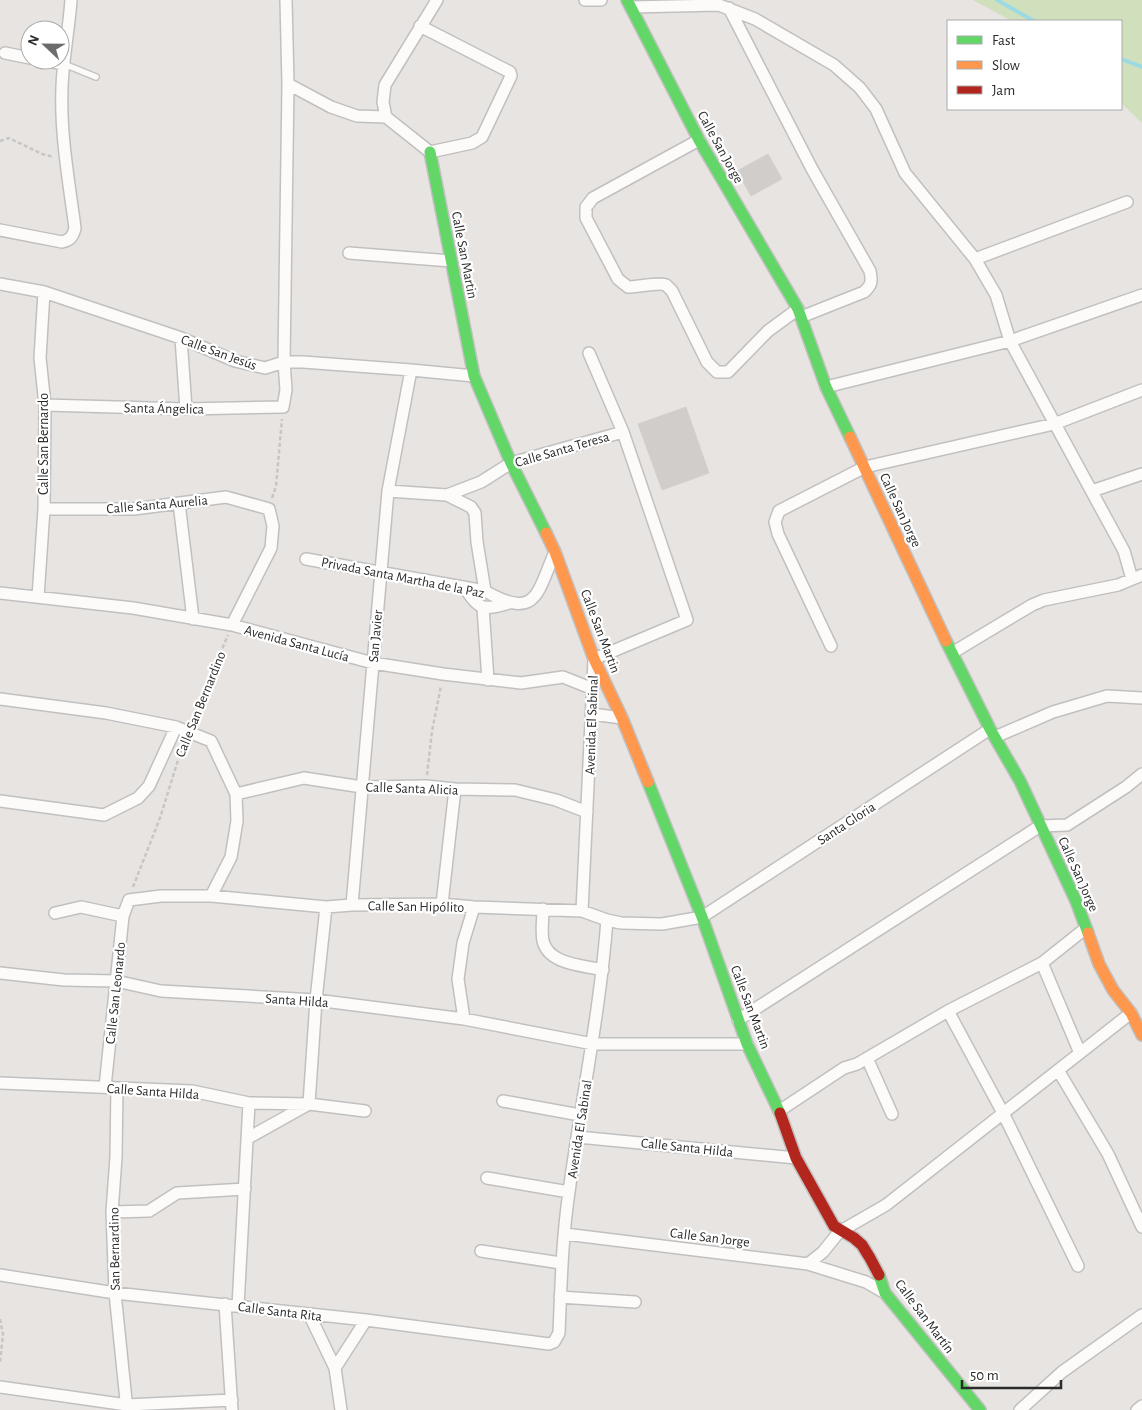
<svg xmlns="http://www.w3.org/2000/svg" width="1142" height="1410" font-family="'Alegreya Sans',sans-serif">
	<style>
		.green { fill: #d0e0bd }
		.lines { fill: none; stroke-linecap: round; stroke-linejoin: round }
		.stream { stroke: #9cdae3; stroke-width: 4 }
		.building { fill: #d0cdca; stroke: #d3d0cd }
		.lane-casing { stroke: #c1c0c0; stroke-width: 8 }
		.street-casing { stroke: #c1c0c0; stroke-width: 14 }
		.fast-casing { stroke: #c1c0c0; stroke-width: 14 }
		.slow-casing { stroke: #c1c0c0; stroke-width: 14 }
		.jam-casing { stroke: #c1c0c0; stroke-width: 14 }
		.path { stroke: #c6c6c6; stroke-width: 2.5; stroke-dasharray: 4 2.5; stroke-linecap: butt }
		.lane { stroke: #fcfbfa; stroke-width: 5.5 }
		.street { stroke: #fcfbfa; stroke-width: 11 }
		.fast { stroke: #63d668; stroke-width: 11 }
		.slow { stroke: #ff974d; stroke-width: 11 }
		.jam { stroke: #b3261e; stroke-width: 11 }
		.labels { text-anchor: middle; stroke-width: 4.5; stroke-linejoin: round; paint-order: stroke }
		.street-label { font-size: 14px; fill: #2b2b2b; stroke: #fff }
	</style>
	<rect width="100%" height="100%" fill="#e8e4e1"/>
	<!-- green -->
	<path class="green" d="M973,0H1142V123L1121,103V21H1012Z"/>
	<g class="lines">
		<!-- stream -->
		<path class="stream" d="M997,0L1034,21
			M1121,59L1142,67"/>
	</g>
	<!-- building -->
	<path class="building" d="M768,154L782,179L751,196L737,171Z
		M686,407L709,473L662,490L638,424Z"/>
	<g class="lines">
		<defs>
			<path id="lane" d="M64,64L96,77"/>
			<path id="street" d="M585,0H601
				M631,7L719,5L755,19L834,65L860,88L876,109L905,173L975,259L996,295L1010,341L1124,551L1132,579
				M729,8L812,169L870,271C872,281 872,285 864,292L801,317
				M5,53L30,58
				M41,60L64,64
				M288,84L331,107L357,116L386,117L430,152L472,143L482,137L511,76L510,72L420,26
				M386,117L383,102L385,85L437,0
				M699,140L593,198L586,207V218L618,279L628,287C637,287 660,282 666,285C668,287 670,289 672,291L707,362L717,372H728L768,331L798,309
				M0,230L62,242C70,240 73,237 75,228C69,182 60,134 62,87C63,58 69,29 71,0
				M349,253L451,261
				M975,259L1127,202
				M0,284L44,292L181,338L235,361L265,368L284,362H303L411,370L474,376
				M181,338L186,409
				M826,387L1010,341L1142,295
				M45,405L186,409L283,407L286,390L284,362L288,84L286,0
				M388,491L447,495L481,482L511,463L623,432
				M1092,491L1142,474
				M447,495L471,507L475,513L477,542L485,591
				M179,503L193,619
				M44,509H134L226,497L269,509L273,526L271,548L232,625
				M306,559L485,591C537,621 537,593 555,552
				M464,587C480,610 482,611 509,603
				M0,593L133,608L232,625L373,663L443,674L521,683L563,677L593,689
				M38,597L44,509L45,405L40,358L44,292
				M483,608L488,680
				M831,646L778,534L775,522L779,511L865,467L1054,424L1142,390
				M952,653L1032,605L1044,600L1118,585L1142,575
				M0,699L106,713L176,727L211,741L236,794L237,821L231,857L211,896
				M592,714L622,718
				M995,737L1053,712L1107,696L1142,698
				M236,794L304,778L362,787L426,786L455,789L515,790L556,800L587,812
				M0,801L104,815L138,798L149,786L176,727
				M442,904L455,789
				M352,905L388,491L411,370
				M543,909C543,919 541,931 543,941C549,965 583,965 603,970
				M582,911L594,659L687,620L623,432L589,353
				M55,913L81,907L123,916
				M1042,963L1080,1053
				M0,973L64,980L116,981L161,991L316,1000L464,1019L593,1044H747
				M948,1011L1003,1113L1078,1266
				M464,1019L458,979L463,943L474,907
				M738,1020L1040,826L1067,825L1126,787L1142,774
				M867,1058L892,1114
				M1058,1070L1108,1154L1142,1227
				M0,1083L192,1091L249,1103L309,1104L365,1111
				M105,1087L123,916L129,900L161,896H211L326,907L352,905L442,904L474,907L582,911L607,920L621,923L662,924L702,917L990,729
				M117,1088L116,1157L112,1212L115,1293L127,1410
				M503,1101L580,1115
				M779,1111L844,1068L857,1064L948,1011L1042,963L1086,928
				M578,1137L796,1158
				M248,1138L309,1104L316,1000L326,907
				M487,1178L569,1192
				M112,1212L149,1211L177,1193L245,1189
				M565,1234L808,1264L823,1252L839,1232L886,1205L1131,1013
				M481,1251L561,1263
				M808,1264L866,1282L885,1293
				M0,1275L115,1293L366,1320L549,1344L554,1342L559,1333C561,1286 562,1239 569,1192C581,1101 600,1012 607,920
				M560,1297L635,1302
				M225,1304L232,1410
				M238,1306L249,1103
				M309,1314L335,1368L341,1410
				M335,1368L366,1320
				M0,1387L127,1405L232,1400
				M1020,1410L1062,1372L1142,1315
				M1137,1410L1142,1406"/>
			<path id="fast" d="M627,0L699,140L798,309L826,387L850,437
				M430,152L474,376L511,463L546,533
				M946,641L990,729L1020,781L1076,901L1088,933
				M648,782L702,917L747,1044L780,1113
				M879,1275L885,1293L980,1410"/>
			<path id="slow" d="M850,437L946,641
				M546,533L555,552L594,659L622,718L648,782
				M1088,933L1099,964L1113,990L1131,1013L1142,1035"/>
			<path id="jam" d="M780,1113L796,1158L834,1226L854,1238L862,1245L870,1258L879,1275"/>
		</defs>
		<!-- lane casing -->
		<use href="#lane" class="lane-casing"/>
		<!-- street casing -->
		<use href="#street" class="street-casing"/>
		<!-- fast casing -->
		<use href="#fast" class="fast-casing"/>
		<!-- slow casing -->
		<use href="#slow" class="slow-casing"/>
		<!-- jam casing -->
		<use href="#jam" class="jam-casing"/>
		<!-- path -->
		<path class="path" d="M0,141L9,138L42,154L54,157
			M272,498L276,486L282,419
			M192,720L228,635
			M427,775L432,731L441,686
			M133,887L160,818L183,744
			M0,1319L3,1334L0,1363"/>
		<!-- lane -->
		<use href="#lane" class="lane"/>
		<!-- street -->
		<use href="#street" class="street"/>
		<!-- fast -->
		<use href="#fast" class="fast"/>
		<!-- slow -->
		<use href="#slow" class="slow"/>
		<!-- jam -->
		<use href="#jam" class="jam"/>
	</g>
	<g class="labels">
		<!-- street labels -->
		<g class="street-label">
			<text transform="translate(721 147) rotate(61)" y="5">Calle San Jorge</text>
			<text transform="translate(465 255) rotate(79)" y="5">Calle San Martin</text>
			<text transform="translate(219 352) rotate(20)" y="5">Calle San Jesús</text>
			<text transform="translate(164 408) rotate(1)" y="5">Santa Ángelica</text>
			<text transform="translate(43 444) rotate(-90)" y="5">Calle San Bernardo</text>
			<text transform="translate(562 449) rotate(-16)" y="5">Calle Santa Teresa</text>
			<text transform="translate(157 504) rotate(-5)" y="5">Calle Santa Aurelia</text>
			<text transform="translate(901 510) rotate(65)" y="5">Calle San Jorge</text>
			<text transform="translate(403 577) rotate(11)" y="5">Privada Santa Martha de la Paz</text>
			<text transform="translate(601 631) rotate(69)" y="5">Calle San Martin</text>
			<text transform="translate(375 636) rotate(-85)" y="5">San Javier</text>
			<text transform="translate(297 643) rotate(15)" y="5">Avenida Santa Lucía</text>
			<text transform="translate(200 704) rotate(-68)" y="5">Calle San Bernardino</text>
			<text transform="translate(591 725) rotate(-88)" y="5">Avenida El Sabinal</text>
			<text transform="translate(412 788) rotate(2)" y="5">Calle Santa Alicia</text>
			<text transform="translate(846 823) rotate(-33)" y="5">Santa Gloria</text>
			<text transform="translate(1079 874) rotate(66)" y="5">Calle San Jorge</text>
			<text transform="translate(416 906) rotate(1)" y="5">Calle San Hipólito</text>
			<text transform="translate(115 993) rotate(-84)" y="5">Calle San Leonardo</text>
			<text transform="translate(297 1000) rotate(4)" y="5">Santa Hilda</text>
			<text transform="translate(751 1007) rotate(69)" y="5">Calle San Martin</text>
			<text transform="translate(153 1091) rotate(4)" y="5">Calle Santa Hilda</text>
			<text transform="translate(579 1129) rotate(-81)" y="5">Avenida El Sabinal</text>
			<text transform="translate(687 1147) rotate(6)" y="5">Calle Santa Hilda</text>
			<text transform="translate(710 1237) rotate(7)" y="5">Calle San Jorge</text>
			<text transform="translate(114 1249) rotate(-91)" y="5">San Bernardino</text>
			<text transform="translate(280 1311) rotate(7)" y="5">Calle Santa Rita</text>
			<text transform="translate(925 1316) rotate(53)" y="5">Calle San Martín</text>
		</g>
	</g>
	<!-- legend -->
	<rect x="947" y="20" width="175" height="90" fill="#ffffff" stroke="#aaaaaa"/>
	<rect x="957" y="36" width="25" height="8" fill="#63d668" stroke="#aaaaaa"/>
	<text x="992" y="45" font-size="15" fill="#2b2b2b">Fast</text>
	<rect x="957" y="61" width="25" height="8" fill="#ff974d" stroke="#aaaaaa"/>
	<text x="992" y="70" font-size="15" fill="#2b2b2b">Slow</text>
	<rect x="957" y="86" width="25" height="8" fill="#b3261e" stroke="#aaaaaa"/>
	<text x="992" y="95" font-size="15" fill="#2b2b2b">Jam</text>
	<!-- north arrow -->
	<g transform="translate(45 45) rotate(292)"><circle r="24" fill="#ffffff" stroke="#aaaaaa"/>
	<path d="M0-4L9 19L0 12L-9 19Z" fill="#6d6c6b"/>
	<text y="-8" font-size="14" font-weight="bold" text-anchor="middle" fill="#2b2b2b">N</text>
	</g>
	<!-- scale -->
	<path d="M962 1380v8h99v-8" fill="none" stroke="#2b2b2b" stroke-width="2.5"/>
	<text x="970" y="1380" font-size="15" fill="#2b2b2b" stroke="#ffffff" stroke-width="4" paint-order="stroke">50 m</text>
</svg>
